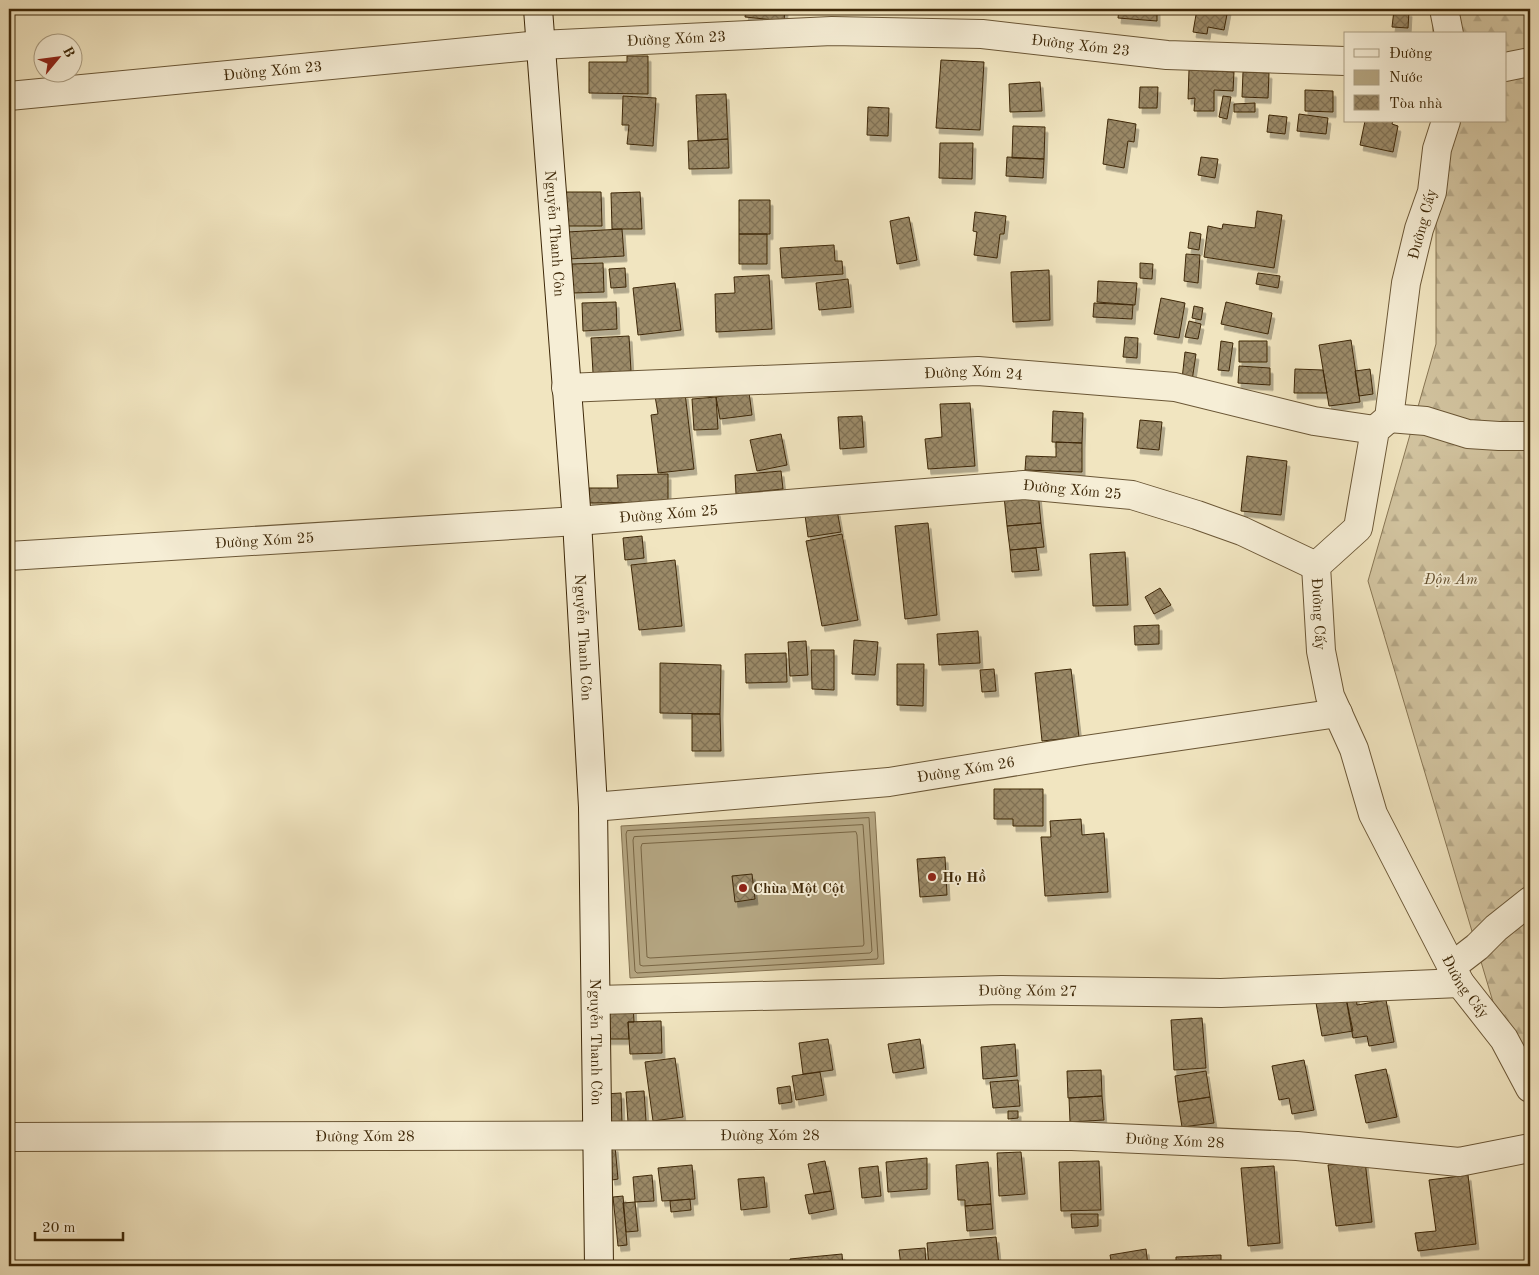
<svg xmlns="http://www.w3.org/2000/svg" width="1539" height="1275" font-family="'Old Standard TT',serif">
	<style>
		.forest { fill: url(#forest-firs); stroke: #887654 }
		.water { fill: #b4a581; stroke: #857351 }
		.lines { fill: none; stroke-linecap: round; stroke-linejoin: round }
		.shore { stroke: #796644; stroke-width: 1 }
		.building { fill: url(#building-cross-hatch); stroke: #3e2808; filter: url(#shadow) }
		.street-casing { stroke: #6b5736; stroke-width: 30 }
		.secondary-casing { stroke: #3e2808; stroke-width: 30 }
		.street { stroke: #f6eed6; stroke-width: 28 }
		.secondary { stroke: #f6eed6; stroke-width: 28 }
		.poi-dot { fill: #8f2418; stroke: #f6eed6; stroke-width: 2 }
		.labels { text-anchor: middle; stroke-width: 4; stroke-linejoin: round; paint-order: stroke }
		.street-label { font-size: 15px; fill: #3e2808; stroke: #f6eed6 }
		.park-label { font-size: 15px; font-style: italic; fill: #634f2e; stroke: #f6eed6 }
		.poi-label { font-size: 15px; font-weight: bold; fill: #3e2808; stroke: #f6eed6; text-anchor: start }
	</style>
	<defs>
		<pattern id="forest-firs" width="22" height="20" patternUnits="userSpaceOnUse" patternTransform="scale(1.25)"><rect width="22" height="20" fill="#d3c5a1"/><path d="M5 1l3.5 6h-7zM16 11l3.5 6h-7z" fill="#b6a989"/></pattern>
		<pattern id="building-cross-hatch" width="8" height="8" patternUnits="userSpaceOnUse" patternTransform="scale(1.25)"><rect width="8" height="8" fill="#9b8a68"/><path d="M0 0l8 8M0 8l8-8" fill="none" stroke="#807154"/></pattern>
		<filter id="shadow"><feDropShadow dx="3" dy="5.5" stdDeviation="0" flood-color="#0004"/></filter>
	</defs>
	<rect width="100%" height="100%" fill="#f1e5c0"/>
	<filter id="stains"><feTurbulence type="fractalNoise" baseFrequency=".004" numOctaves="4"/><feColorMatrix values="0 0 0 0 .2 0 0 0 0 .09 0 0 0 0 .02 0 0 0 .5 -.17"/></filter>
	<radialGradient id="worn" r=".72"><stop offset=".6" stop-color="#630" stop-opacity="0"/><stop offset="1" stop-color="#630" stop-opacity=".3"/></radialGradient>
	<!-- forest -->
	<path class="forest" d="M1433,9H1530V1079L1504,1039L1368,581L1436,344V121H1505V34H1433Z"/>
	<!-- water -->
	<path class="water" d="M875,812L884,964L630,978L621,826Z"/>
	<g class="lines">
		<!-- shore -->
		<path class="shore" d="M869,818L878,957L877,959L637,973L635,971L626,834L627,831Z
			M863,825L872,951L870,953L643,966L640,965L633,840L634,837Z
			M856,832L857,835L864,944L863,946L650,958L647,957L641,847L642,844Z"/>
	</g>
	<!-- building -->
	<path class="building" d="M746,9H785L784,21L745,17Z
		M1119,9H1157V21L1118,18Z
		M1197,9H1228L1224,30L1208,27L1207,34L1193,32Z
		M1394,10L1409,11L1408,28L1392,27Z
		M627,56H648V94L589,93V62H627Z
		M941,60L984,62L980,130L936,128Z
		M1189,70L1234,72L1233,91L1214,90V111H1194L1195,98L1188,99Z
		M1243,72L1269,73L1268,98L1242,97Z
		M1040,82L1042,111L1010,112L1009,84Z
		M1140,87H1158L1157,108H1139Z
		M1305,90L1333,91V112L1305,111Z
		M726,94L728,139L698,141L696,95Z
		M623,96L656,98L653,146L627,144L629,125H622Z
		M1223,96L1231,97L1227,119L1219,117Z
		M1255,103V112H1234V104Z
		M868,107L889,108L888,136L867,135Z
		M1299,114L1328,118L1326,134L1297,131Z
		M1269,115L1287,117L1285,134L1267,132Z
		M1108,119L1136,124L1134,142L1128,141L1124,168L1103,164Z
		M1365,121H1393L1392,124L1398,126L1393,152L1360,145Z
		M1013,126L1045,127L1044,159L1012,158Z
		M728,139L729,168L689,169L688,141Z
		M940,143H973L972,179L939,178Z
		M1007,157L1044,159L1043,178L1006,176Z
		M1201,157L1218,159L1215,178L1198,175Z
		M560,192H601L602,226H561Z
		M640,192L642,229H612L611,193Z
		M739,200H770V234H739Z
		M1257,211L1282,215L1274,268L1204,257L1208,226L1222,229L1223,224L1255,228Z
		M975,212L1006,216L1004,234H1000L997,258L974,255L977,232L973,231Z
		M909,217L917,260L897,264L890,221Z
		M622,229L624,256L568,259L567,232Z
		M1190,232L1201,234L1199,250L1188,248Z
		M739,234H767V264H739Z
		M834,245L835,261H842L843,274L782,278L780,248Z
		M1186,254L1200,255L1198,283L1184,281Z
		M603,263L604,292L573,293L572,264Z
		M1140,263L1153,264L1152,279L1140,278Z
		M625,268L626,287L611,288L609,269Z
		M1049,270L1050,320L1013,322L1011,272Z
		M1258,273L1280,276L1278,288L1256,284Z
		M769,275L772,329L716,332L715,294L735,293L734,277Z
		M848,279L851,307L819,310L816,283Z
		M1098,281L1137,283L1135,305L1097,302Z
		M675,283L681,330L638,335L633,288Z
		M1161,298L1185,303L1179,338L1154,334Z
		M616,302L617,329L583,331L582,303Z
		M1226,302L1272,313L1268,334L1221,324Z
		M1094,303L1133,305L1132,319L1093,317Z
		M1194,306L1203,308L1201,320L1192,318Z
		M1189,321L1201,324L1198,339L1185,337Z
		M629,336L631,371L593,373L591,338Z
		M1125,337L1138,338L1137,358L1123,357Z
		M1351,340L1360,402L1329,406L1319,345Z
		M1221,341L1233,343L1229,371L1218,370Z
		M1239,341H1267V362H1239Z
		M1185,352L1196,354L1192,381L1182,379Z
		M1239,366L1270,368V385L1238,383Z
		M1295,369L1323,370L1327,393H1294Z
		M1370,369L1373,394L1359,396L1355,371Z
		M749,392L752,415L720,419L716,397Z
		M685,393L694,469L658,473L651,415L658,414L655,396Z
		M716,397L718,429L694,430L692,399Z
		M970,403L975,466L928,469L925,439L942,437L940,404Z
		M1053,411L1083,413L1082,443L1052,442Z
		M862,416L864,447L840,449L838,417Z
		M1140,420L1162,422L1159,450L1137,448Z
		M781,434L787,465L757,471L750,440Z
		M1056,442L1082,443V472L1025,470L1026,456L1056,457Z
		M1247,456L1287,461L1281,515L1241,511Z
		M781,471L783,489L736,494L735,475Z
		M668,474V502L589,503V488H618L617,475Z
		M1038,492L1041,523L1007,526L1004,496Z
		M837,510L841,532L808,537L805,515Z
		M928,523L937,615L905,619L895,526Z
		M1041,523L1044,547L1010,550L1007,526Z
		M842,534L858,620L822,626L806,541Z
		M642,536L644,558L625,560L623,538Z
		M1036,548L1039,570L1012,572L1010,550Z
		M1125,552L1128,605L1093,606L1090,554Z
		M675,560L682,626L639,630L631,565Z
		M1160,588L1171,605L1154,614L1145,597Z
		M1159,625V644L1135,645L1134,626Z
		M978,631L980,663L939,665L937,634Z
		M854,640L878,642L875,675L852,674Z
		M806,641L808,675L790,676L788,642Z
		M811,650H834V690L812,689Z
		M786,653L787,682L746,683L745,654Z
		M660,663L721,665L720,714L660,713Z
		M897,664H924L923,706L897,705Z
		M994,669L996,691L982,692L980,670Z
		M1071,669L1079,737L1042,741L1035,673Z
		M692,714H720L721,751H692Z
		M994,789H1043V826H1013V819H994Z
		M1081,819L1082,835L1104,833L1108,892L1045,896L1041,837H1051L1050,821Z
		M945,857L947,895L920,897L917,859Z
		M752,874L755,899L735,902L732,876Z
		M1356,996L1357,1005L1386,1000L1394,1042L1369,1046L1367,1036L1353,1038L1346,998Z
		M1346,998L1353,1031L1322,1036L1316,1003Z
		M633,1003L634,1022H628L629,1039H605L603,1004Z
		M1202,1018L1206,1068L1174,1070L1171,1020Z
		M661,1021L662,1053L630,1054L628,1022Z
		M828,1039L833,1070L803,1074L799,1043Z
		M920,1039L924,1068L893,1073L888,1044Z
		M1015,1044L1017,1076L983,1079L981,1047Z
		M675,1058L683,1117L653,1121L645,1062Z
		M1304,1060L1314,1110L1292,1114L1289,1098L1279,1100L1272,1066Z
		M1386,1069L1397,1117L1366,1123L1355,1075Z
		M1101,1070L1102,1096L1068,1098L1067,1071Z
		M1206,1071L1210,1097L1178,1102L1175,1076Z
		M820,1072L824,1095L796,1100L792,1076Z
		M1018,1080L1020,1106L993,1108L990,1082Z
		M790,1086L792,1102L779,1104L777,1088Z
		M644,1091L646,1121L628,1122L626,1092Z
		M621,1093L622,1123L606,1124L604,1094Z
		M1102,1096L1104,1120L1070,1122L1069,1098Z
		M1210,1097L1214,1123L1182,1127L1178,1102Z
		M1008,1111H1018V1118L1008,1119Z
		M615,1146L618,1179L612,1180L608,1147Z
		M1021,1152L1025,1194L999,1196L997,1153Z
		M927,1158V1189L888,1192L886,1162Z
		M825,1161L831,1191L814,1194L808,1164Z
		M1099,1161L1101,1210L1061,1211L1059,1162Z
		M1365,1161L1372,1222L1336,1226L1328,1165Z
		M988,1162L991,1204L965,1206V1200H958L956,1165Z
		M692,1165L695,1199L662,1201L658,1168Z
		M878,1166L881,1196L862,1198L859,1168Z
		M1274,1166L1280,1243L1248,1246L1241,1168Z
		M652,1175L654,1201L635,1202L633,1177Z
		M1468,1175L1476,1244L1418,1251L1415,1233L1436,1231L1429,1180Z
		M764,1177L767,1207L741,1210L738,1179Z
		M831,1191L834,1209L809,1214L805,1195Z
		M623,1196L627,1245L618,1246L613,1197Z
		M690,1199L691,1210L671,1212L670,1201Z
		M635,1202L638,1231L626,1232L623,1203Z
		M991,1204L993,1229L967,1231L965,1206Z
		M1071,1214H1098V1226L1072,1228Z
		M996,1237L999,1266H929L927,1243Z
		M925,1248L926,1266H901L899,1250Z
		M1146,1249L1148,1266H1112L1110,1255Z
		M842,1254L843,1266H791L790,1259Z
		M1221,1255V1266H1176V1257Z"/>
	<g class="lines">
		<defs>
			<g id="street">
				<path d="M1444,9L1449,34"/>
				<path d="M1505,67L1530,62"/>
				<path id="s1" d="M9,96L540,45L832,31L982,34L1167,55L1345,61"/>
				<path id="s2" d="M1446,121L1437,149L1432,192L1419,229L1406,283L1389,418L1375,430L1358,528L1316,566L1321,651L1330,696L1354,749L1373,814L1460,983L1504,1039L1530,1088"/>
				<path id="s3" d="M566,388L978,371L1175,387L1314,421L1375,430"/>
				<path d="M1389,418L1426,421L1468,434L1499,436H1530"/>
				<path id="s4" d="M9,556L577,521L1024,485L1132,495L1197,515L1242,531L1316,566"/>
				<path id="s5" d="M593,807L889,782L1085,750L1338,713"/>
				<path d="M1451,967L1477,947L1496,928L1530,901"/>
				<path id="s6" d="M596,1000L1002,990L1221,993L1460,983"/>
				<path id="s7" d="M9,1137L790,1135L1072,1136L1297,1146L1459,1162L1530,1148"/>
			</g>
			<g id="secondary">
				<path id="s8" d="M538,9L577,521L593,807L599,1266"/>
			</g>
		</defs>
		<!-- street casing -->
		<use href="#street" class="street-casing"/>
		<!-- secondary casing -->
		<use href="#secondary" class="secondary-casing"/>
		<!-- street -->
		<use href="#street" class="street"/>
		<!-- secondary -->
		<use href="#secondary" class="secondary"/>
	</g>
	<!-- markers -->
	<g class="poi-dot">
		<circle cx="932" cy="877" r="5"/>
		<circle cx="743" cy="888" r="5"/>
	</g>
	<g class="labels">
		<!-- street labels -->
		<g class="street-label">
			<text dy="5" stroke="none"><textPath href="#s1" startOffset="670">Đường Xóm 23</textPath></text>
			<text dy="5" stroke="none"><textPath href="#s1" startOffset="1075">Đường Xóm 23</textPath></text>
			<text dy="5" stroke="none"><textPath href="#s1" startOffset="265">Đường Xóm 23</textPath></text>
			<text transform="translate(1422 224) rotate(-75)" y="5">Đường Cấy</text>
			<text dy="5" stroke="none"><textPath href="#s8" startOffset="225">Nguyễn Thanh Côn</textPath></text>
			<text dy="5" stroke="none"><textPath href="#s3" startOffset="408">Đường Xóm 24</textPath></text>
			<text dy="5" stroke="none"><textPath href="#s4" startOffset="1066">Đường Xóm 25</textPath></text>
			<text dy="5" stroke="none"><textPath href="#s4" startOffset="661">Đường Xóm 25</textPath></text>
			<text dy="5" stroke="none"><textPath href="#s4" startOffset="256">Đường Xóm 25</textPath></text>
			<text dy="5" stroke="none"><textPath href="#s2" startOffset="526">Đường Cấy</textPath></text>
			<text dy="5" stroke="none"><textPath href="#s8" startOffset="630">Nguyễn Thanh Côn</textPath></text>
			<text dy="5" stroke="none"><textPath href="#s5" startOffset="375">Đường Xóm 26</textPath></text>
			<text dy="5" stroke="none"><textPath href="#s2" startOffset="931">Đường Cấy</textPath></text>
			<text dy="5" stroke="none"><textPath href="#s6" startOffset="432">Đường Xóm 27</textPath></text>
			<text dy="5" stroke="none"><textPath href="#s8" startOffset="1035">Nguyễn Thanh Côn</textPath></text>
			<text dy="5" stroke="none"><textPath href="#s7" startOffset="761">Đường Xóm 28</textPath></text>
			<text dy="5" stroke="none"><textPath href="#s7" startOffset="356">Đường Xóm 28</textPath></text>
			<text dy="5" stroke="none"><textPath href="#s7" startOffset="1166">Đường Xóm 28</textPath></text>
		</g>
		<!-- park labels -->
		<g class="park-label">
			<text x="1451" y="584">Độn Am</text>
		</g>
		<!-- poi labels -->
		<g class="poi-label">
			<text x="942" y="882">Họ Hồ</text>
			<text x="753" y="893">Chùa Một Cột</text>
		</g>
	</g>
	<!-- margin -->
	<rect width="1539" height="1275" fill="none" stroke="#f1e5c0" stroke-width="30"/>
	<rect x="10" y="10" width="1519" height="1255" fill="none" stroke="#3e2808" stroke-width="2.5"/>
	<rect x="15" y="15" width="1509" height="1245" fill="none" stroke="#3e2808"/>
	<!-- legend -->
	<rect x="1344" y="32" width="162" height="90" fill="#f6eed6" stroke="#ac9f84"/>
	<rect x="1354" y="49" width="25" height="8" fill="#f6eed6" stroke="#ac9f84"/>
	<text x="1389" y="58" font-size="15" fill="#3e2808">Đường</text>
	<rect x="1354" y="70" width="25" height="15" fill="#b4a581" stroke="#ac9f84"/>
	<text x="1389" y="82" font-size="15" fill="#3e2808">Nước</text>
	<rect x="1354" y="95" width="25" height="15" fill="url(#building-cross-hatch)" stroke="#ac9f84"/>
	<text x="1389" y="108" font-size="15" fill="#3e2808">Tòa nhà</text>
	<!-- north arrow -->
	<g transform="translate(58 58) rotate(61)"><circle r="24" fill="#f6eed6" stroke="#ac9f84"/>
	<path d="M0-4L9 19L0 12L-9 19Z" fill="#8f2418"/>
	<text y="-8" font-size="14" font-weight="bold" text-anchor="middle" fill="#3e2808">B</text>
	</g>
	<!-- scale -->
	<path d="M35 1232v8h88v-8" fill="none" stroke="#3e2808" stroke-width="2.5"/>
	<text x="42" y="1232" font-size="15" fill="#3e2808" stroke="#f6eed6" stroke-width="4" paint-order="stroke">20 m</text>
	<rect width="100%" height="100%" filter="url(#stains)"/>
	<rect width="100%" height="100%" fill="url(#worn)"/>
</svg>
